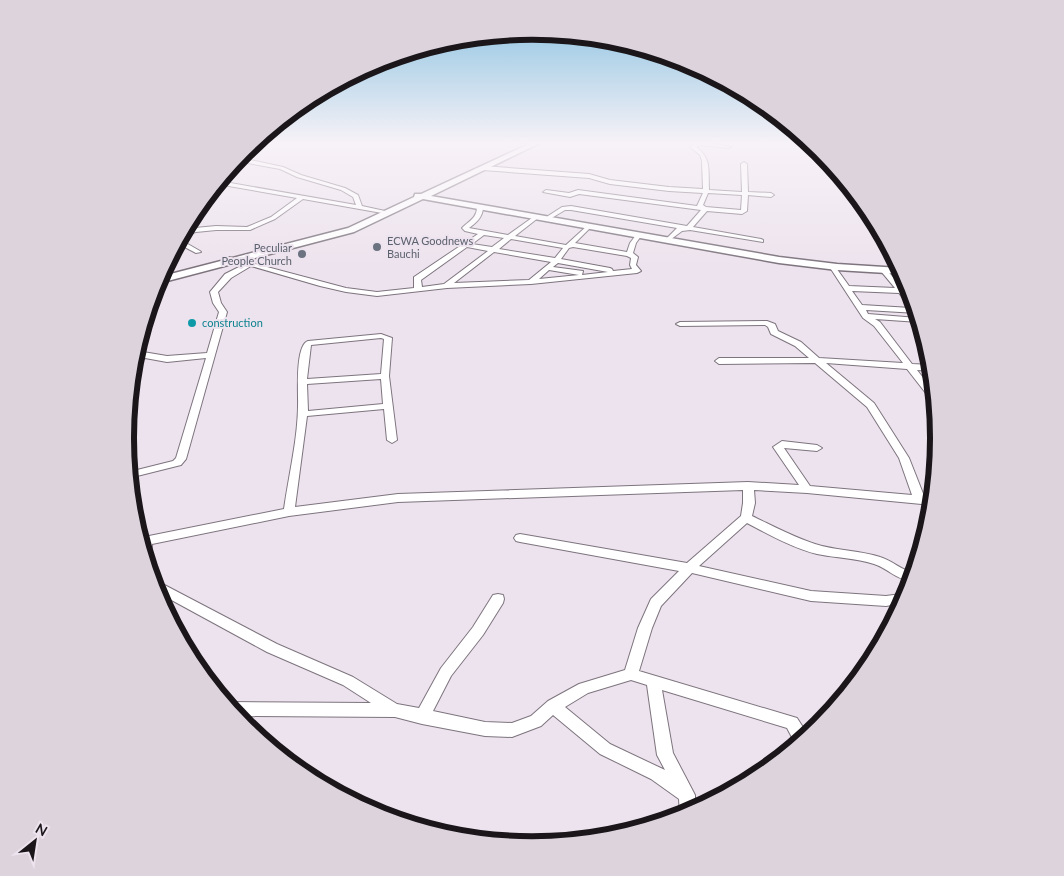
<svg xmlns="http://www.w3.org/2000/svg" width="1064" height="876" font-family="Lato,sans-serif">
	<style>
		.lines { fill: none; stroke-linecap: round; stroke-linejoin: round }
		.street-casing { stroke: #7d747e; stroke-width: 2 }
		.secondary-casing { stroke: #7d747e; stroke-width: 3 }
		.street { fill: #fff; fill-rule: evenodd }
		.secondary { fill: #fff; fill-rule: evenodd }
		.worship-dot { fill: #6b7280; stroke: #ede3ee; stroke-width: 2 }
		.culture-dot { fill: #0f9aa8; stroke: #ede3ee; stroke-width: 2 }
		.labels { text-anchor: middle; stroke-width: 4; stroke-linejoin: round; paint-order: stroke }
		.far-worship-label { font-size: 11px; fill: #5b616d; stroke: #ede3ee; text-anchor: start }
		.far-culture-label { font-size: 11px; fill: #0d838f; stroke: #ede3ee; text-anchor: start }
		.rim { fill: none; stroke: #1a161a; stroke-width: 6 }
	</style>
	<rect width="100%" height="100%" fill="#ede3ee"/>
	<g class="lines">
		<defs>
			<path id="street" d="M691,143H709L731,147L729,148L701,145L696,147C712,158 708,172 709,190L742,192L741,164L744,162L747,164L748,192L771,193L774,195L771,197L748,195L747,211L742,214L707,211L693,227L761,239L763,240V242L690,230L682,231L670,240L667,238L677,228L571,210H565L550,219L547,217L548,216L562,207L571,206L687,226L701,210L579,194L570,197L543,192L546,190L569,193L578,190L697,206L703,193L669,191L610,184L589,178L483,170L480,168L483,166L589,174L610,180L669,187L703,189L702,161L700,155L690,147L694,145ZM708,193L742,195L741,210L706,207L703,205Z
				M250,160L283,167L301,175L345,188L358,195L362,206L385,211L382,213L303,199L275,219L250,230H216L196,232L181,236L183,232L195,228L216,226L247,227L271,217L297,198L217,184L219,181L356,205L353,197L341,190L297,177L280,169L248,163Z
				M480,205L483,207C483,217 476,223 469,228L508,235L536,215L539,217L538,218L515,236L566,245L588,225L590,226V228L575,243L627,252L630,243L636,235H640L641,236L636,243L633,253L638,257L636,265L641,271L637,273L531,284L447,288L377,296L346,292L320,286L251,266L231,278L218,292L221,303L227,312L186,459L181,465L129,478V472L173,461L176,458L206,358L167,362L145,358L133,367V359L143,352L167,356L207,353L219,312L213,303L210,292L225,274L245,264L229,259V257L346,288L377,292L414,288V277L478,234L465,231L462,228C469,221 477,218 477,207ZM484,235L504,238L492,247L472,244ZM511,239L563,248L555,258L499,249ZM467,247L488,251L444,284L422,287L421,280ZM573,247L627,256L631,258L630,265L632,269L613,271L612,269L610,268L561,259L569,248ZM494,252L551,262L529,280L454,283ZM558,263L608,272L582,275L583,271L553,267ZM549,270L579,275L539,279Z
				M179,239L200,251L201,252L196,253L177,243Z
				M830,265H834L849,286L895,288L880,270L886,269L913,301L917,313L866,310L868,314L918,318L919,322L875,319L880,322L912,364L932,365V371L917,370L934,392L935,402L932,401L907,369L826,363L874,403L909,458L924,496L933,497L932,505L807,493L754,490L755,503L752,516C773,526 793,537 815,544C836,551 859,550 880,557C893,561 901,570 914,573L911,581C895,579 889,569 874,564C856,558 836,558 817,554C793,548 770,535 747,523L699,566L811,591L886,596L908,593L903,603L886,606L811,601L692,573L661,606L652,628L639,671L797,718L808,735L796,745L787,728L662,690L673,753L695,795V810L680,816L679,799L651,779L600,754L553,715L541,726L512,737L485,736L422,724L395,717L236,716L226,704L230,702L371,703L343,685L267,652L155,591L153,579L277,644L353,677L397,704L419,708L441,668L473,627L493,595L498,594L503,595L504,599L503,603L483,635L451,676L433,711L485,722L512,723L531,716L548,701L579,684L625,670L638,628L651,599L679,571L520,542L516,541L514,538L516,535L520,534L687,563L741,516L743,503V490L398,502L289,516L152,544L151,558L147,562L139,538L284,509C289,473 299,435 298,398C298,386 296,345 308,341L381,334L392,338L389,376L397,440L392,443L387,440L384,409L307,416L295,507L398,494L748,482L799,485L773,447L782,441L817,445L822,448L817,451L784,448L810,486L912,495L899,458L867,407L815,363L719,364L715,361L719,358H809L795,346L771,334L768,327L765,325L680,326L676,324L680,322L767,321L775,324L778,331L801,342L819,358L903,363L874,326L863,318L829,266ZM852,291L899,293L911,308L862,305ZM381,338L384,339L381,374L307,379L311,345ZM381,379L383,404L308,411L307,384ZM631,680L647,685L657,755L665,770L610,744L565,707L588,693Z"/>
			<path id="secondary" d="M531,143H540L431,196L779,257L837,264L900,268L903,274L837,270L779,263L423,199L354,232L156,284L159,277L348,228L414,197L415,194H421Z"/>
		</defs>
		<!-- street casing -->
		<use href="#street" class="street-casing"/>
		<!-- secondary casing -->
		<use href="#secondary" class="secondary-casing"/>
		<!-- street -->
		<use href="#street" class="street"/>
		<!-- secondary -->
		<use href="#secondary" class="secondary"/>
	</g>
	<!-- sky -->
	<linearGradient id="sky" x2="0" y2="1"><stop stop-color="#86c0e0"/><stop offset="0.54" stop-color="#f7f2f7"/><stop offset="1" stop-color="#f7f2f7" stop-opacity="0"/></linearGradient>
	<rect width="1064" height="265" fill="url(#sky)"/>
	<!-- markers -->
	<g class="worship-dot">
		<circle cx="377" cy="247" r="5"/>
		<circle cx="302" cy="254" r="5"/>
	</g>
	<circle class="culture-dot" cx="192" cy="323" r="5"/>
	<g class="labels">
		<!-- far-worship labels -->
		<g class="far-worship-label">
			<text x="387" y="245">ECWA Goodnews<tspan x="387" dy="13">Bauchi</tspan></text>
			<text x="292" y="252" text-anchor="end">Peculiar<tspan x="292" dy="13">People Church</tspan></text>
		</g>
		<!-- far-culture labels -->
		<g class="far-culture-label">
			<text x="202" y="327">construction</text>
		</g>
	</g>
	<!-- crop -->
	<path d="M0 0H1064V876H0ZM134 438a398 398 0 1 1 796 0a398 398 0 1 1-796 0Z" fill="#dcd3dd" fill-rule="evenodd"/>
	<path class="rim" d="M134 438a398 398 0 1 1 796 0a398 398 0 1 1-796 0Z"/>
	<!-- north arrow -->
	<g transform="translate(35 841) rotate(30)" stroke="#ede3ee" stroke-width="4" paint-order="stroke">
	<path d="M0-4L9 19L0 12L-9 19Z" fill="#1a161a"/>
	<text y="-8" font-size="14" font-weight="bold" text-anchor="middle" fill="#1a161a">N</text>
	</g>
</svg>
